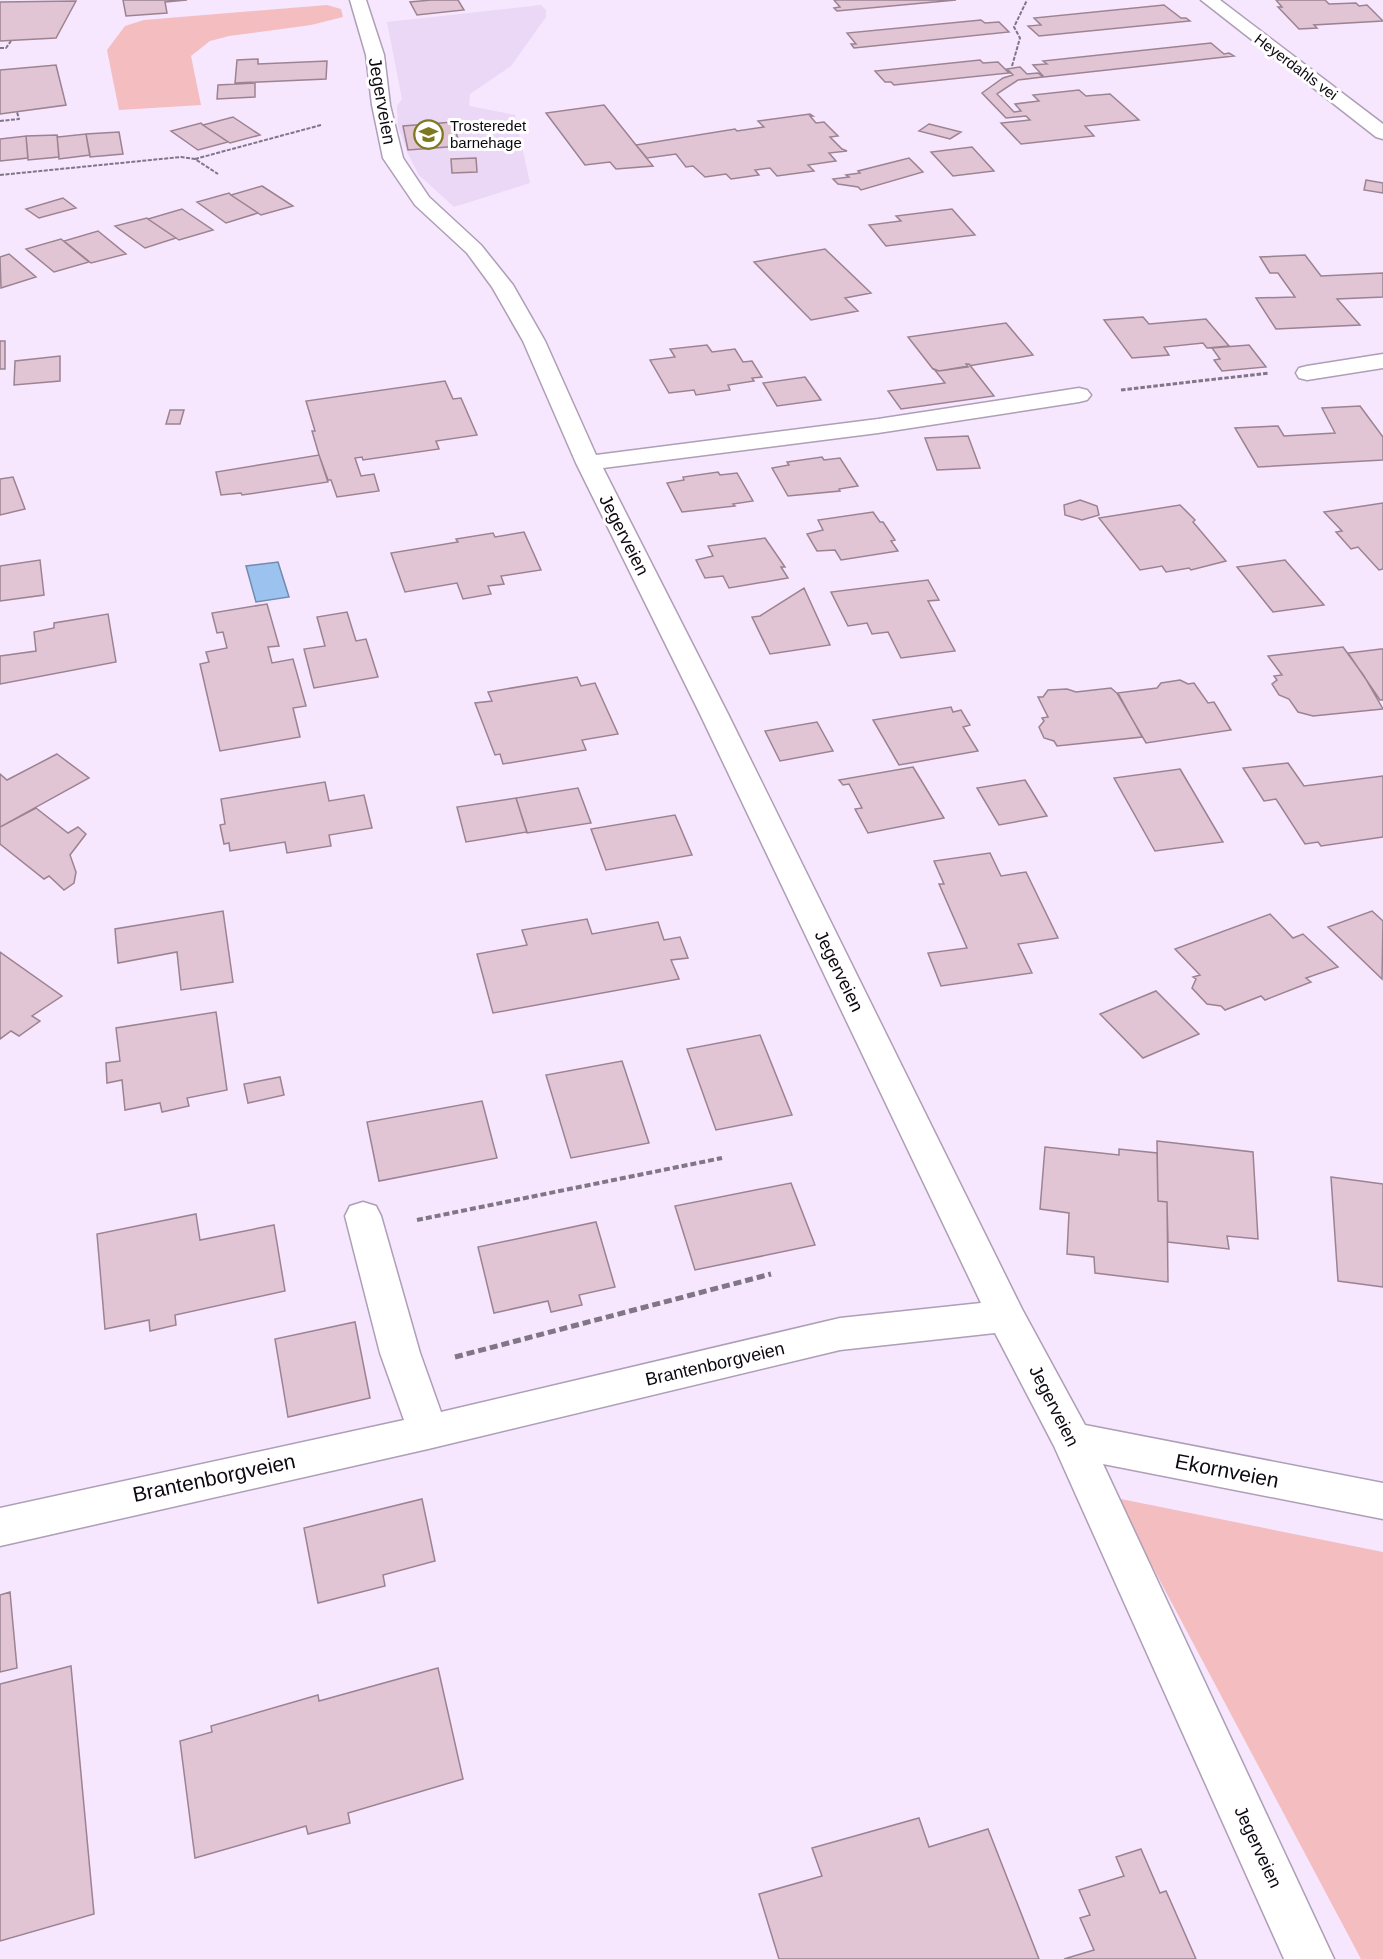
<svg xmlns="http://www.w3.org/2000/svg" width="1383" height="1959" font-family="Helvetica,sans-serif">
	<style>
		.built { fill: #ebd7f6 }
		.green { fill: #f4bdc0 }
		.water { fill: #9cc2f0; stroke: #718aad; stroke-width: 1.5 }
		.building { fill: #e1c5d4; stroke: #9c8391; stroke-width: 1.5 }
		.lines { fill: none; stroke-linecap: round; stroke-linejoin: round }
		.minor-casing { stroke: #ad9fb5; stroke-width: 3 }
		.path-far3 { stroke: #817686; stroke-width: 2; stroke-dasharray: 4 1.5; stroke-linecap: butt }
		.path-far2 { stroke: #817686; stroke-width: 3; stroke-dasharray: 4.5 2; stroke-linecap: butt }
		.path-far1 { stroke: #817686; stroke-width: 4; stroke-dasharray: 6 3; stroke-linecap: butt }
		.path { stroke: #817686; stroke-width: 5; stroke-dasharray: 8 4; stroke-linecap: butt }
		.minor { fill: #fff; fill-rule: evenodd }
		.labels { text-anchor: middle; stroke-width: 6; stroke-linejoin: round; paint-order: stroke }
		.far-street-label { font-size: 15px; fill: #0e0911; stroke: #fff }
		.far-poi-label { font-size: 15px; fill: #0e0911; stroke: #fff; text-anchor: start }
		.street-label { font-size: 18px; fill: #0e0911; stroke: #fff }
		.near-street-label { font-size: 21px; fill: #0e0911; stroke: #fff }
	</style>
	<rect width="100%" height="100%" fill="#f6e6fe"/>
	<!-- built -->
	<path class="built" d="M541,5L546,10V17L511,66L470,94L469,106L515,115L530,183L454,207L419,175L408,154L398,126L397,106L402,99L387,22Z"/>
	<!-- green -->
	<path class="green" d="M327,5L341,9L343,17L311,25L229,36L210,41L191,56L201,105L119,110L107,50L125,26L144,20Z
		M1116,1498L1383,1552V1959H1361Z"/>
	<!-- water -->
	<path class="water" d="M278,562L289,597L256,602L246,566Z"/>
	<!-- building -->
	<path class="building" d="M123,0H187L165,2L167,13L126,16Z
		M431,0H458L464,10L417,15L410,2Z
		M834,0H956L837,11L834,8L840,7Z
		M1276,0H1325L1329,4L1356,3L1359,6L1367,5L1383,21L1314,25L1317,28L1299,29L1278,7H1282Z
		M76,1L56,38L0,41V2Z
		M1164,5L1181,18H1186L1190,21L1039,36L1028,26L1041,25L1034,18Z
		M981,20L985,23L999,22L1009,32L854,48L851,44H856L847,33Z
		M1211,43L1224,54L1229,53L1234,56L1044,77L1033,65L1047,64L1043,61Z
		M258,59V64L327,61L326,79L235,83L237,60Z
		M980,60L983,63L998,62L1009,73L894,85L891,82H885L875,71Z
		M56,65L66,105L0,114V70Z
		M1020,67L1027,74L1038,73L1043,77L1018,80L997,94L1014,112L1021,111L1015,104L1039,101L1033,95L1079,90L1086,96L1110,94L1139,120L1085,126L1094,136L1021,144L1001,123L1030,120L1026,116L1006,118L982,93L1003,78L1013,75L1007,69Z
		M255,83V97L217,99L218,85Z
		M604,105L636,145L653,166L616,169L610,162L585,165L546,113Z
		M810,114L813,116H810L816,123L824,122L838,136L830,137L842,149L847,151L829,153L836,161L808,165L814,171L777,176L770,168L755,170L759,175L731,179L726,174L705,177L693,166L686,167L676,154L647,158L636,145L735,129L737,131L764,127L758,121Z
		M233,117L260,135L230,143L203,125Z
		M453,122L460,146L408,150L403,126Z
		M201,123L203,125L228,142L198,150L171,131Z
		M929,124L961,132L950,139L919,131Z
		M119,132L123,154L90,157L86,134Z
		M86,134L90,155L59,159L57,135L58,137Z
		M57,135L59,157L28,160L26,136Z
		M26,136L28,158L0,161V139Z
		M972,147L994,171L953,176L931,152Z
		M476,158L477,172L452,173L451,159Z
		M909,158L923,172L861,190L858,187L838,184L833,179L849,177L846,175L860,173L858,171Z
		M1366,180L1383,183V193L1364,190Z
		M262,186L293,206L261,215L231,195Z
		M229,193L231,195L258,213L226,223L197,202Z
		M63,198L76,208L39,218L26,209Z
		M182,209L213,230L179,240L148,219Z
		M952,209L975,235L886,246L869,225L901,221L896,216Z
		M147,218L148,219L176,238L145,248L115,226Z
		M98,231L126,254L91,263L64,241Z
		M61,239L89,262L54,272L26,249Z
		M825,249L871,293L845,298L858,311L811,320L754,262Z
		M9,254L36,277L1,288L0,257Z
		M1305,255L1321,276L1383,273V297L1337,299L1360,325L1276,329L1256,298L1295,297L1278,273H1270L1260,257Z
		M1143,317L1149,324L1206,319L1229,346L1207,348L1203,343L1164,347L1169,355L1132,358L1104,320Z
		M1006,323L1033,355L939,371L933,369L908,337Z
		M0,341H5V369H0Z
		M707,345L712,352L735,349L743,362L752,361L762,377L752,378L754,381L728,385L730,390L696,395L694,390L669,393L650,360L675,357L670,349Z
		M1249,345L1266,367L1222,371L1214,360L1220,359L1212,348Z
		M60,356V381L14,385L15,361Z
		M966,364H969L994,396L901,409L888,391L945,383L934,369L939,371L968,367Z
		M805,377L821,400L777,406L763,383Z
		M445,381L453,399L461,398L477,435L436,441L439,449L363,460L362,457L355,458L361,476L374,474L379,491L337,497L331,480H328L319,455L312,431H315L306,401Z
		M1360,406L1383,437V460L1258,467L1235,428L1278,426L1284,436L1335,433L1322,408Z
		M170,410H184L180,424H166Z
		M968,436L980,468L937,470L925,438Z
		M319,455L328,482L242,495L241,493L221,495L216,472Z
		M822,457L824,460L840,458L858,486L839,489L840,491L788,496L772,468L789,465L787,462Z
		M718,472L720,475L737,473L753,501L733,504L735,506L682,512L667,483L684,480L683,477Z
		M13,477L25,509L0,515V479Z
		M1080,500L1097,506L1099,515L1082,520L1065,515L1064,505Z
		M1383,503V569L1379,570L1358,547L1351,549L1336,532L1342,531L1324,512Z
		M1180,505L1195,520L1193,522L1226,561L1191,570L1189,568L1166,572L1162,566L1140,570L1099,518Z
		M873,512L880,522H883L895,540L891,541L898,551L841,560L835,550L817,551L807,534L823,530L818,520Z
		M524,532L541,570L501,576L504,584L488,586L491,594L463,599L457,583L405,592L391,553L458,542L456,539L493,533L495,537Z
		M765,538L785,567H781L788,578L729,588L723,576L705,578L696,560L713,556L708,546Z
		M40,560L44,595L0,601V566Z
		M1285,560L1324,605L1273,612L1237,567Z
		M928,580L939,600L928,601L955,651L901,658L888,632L872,634L867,623L848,626L831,592Z
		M804,588L830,645L770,654L752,617L760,616Z
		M267,604L279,646L268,647L272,663L293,659L306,706L293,708L300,737L220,751L200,664L209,662L206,652L227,648L223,632L217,633L212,613Z
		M347,612L356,641L366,639L378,677L314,688L304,649L325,646L317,617Z
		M108,614L116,662L0,684V656L36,651L34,632L54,628V623Z
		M1343,647L1364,676L1383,709L1313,716L1298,712L1289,699L1279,695L1272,684L1277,680L1274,676L1282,675L1268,656Z
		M1381,649H1383V700H1380L1348,653Z
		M577,677L581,686L595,683L618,734L582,740L586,750L503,764L500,754L495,755L475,703L492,701L488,692Z
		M1180,680L1188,684L1194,683L1208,703L1214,702L1231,730L1146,743L1117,693L1157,688L1161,683Z
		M1111,688L1119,695L1142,737L1057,746L1054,741L1044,738L1039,727L1044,721L1042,718L1048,717L1038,697H1043L1048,690L1067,689L1076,692Z
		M951,707L953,712L961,710L970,725L963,727L978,751L899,765L873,720Z
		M817,722L833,751L780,761L765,731Z
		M57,754L89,778L0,827V774L7,780Z
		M1288,763L1304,786L1383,776V837L1321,846L1318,842L1305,844L1276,799L1264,801L1243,768Z
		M913,767L944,818L868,833L855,809L862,808L849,784L843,785L839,780Z
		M1180,769L1223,842L1155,851L1114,778Z
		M1025,780L1047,816L999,825L977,788Z
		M325,782L329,801L364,795L372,828L329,835L331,846L287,853L285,842L230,851L229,843L224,844L220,825L225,824L221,799Z
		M578,788L591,823L527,833L516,798Z
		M516,798L527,832L466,842L457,807Z
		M36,808L68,833L78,827L86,834L70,855L76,872L74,883L64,890L49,876L44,879L0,844V827Z
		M675,815L692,855L606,870L591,829Z
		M990,853L1001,876L1026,872L1058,938L1018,944L1032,973L941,986L928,953L967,948L939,884H944L934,861Z
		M223,911L233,982L181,990L177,952L118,963L115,929Z
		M1372,911L1383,921L1382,979L1328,927Z
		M1270,914L1293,938L1303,934L1338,967L1306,978L1311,982L1265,1000L1261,996L1225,1010L1221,1006L1207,1004L1192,988L1196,979L1193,977L1200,975L1175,949Z
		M587,919L592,934L658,922L664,940L680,937L688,958L671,960L679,979L493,1013L477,954L527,945L522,930Z
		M0,952L62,996L32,1016L40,1021L19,1036L11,1031L0,1039Z
		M1156,991L1199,1034L1143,1058L1100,1014Z
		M216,1012L227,1090L187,1098L189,1106L162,1112L160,1103L125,1110L122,1080L107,1083L106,1063L120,1061L116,1028Z
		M760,1035L792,1115L716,1130L687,1049Z
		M622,1061L649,1143L571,1158L546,1075Z
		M280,1077L284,1095L248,1103L244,1084Z
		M482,1101L497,1158L379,1181L367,1122Z
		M1157,1141L1253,1152L1258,1239L1227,1236L1229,1249L1168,1242L1167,1202L1158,1201Z
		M1045,1147L1119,1155V1149L1157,1153L1158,1201L1167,1202L1168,1282L1095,1273L1094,1257L1067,1254L1069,1213L1040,1209Z
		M1331,1177L1383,1184V1287L1338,1281Z
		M791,1183L815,1245L695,1270L675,1206Z
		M196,1214L200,1240L274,1225L285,1291L175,1315L176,1325L150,1331L149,1320L105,1329L97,1234Z
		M596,1222L615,1287L579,1295L582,1305L551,1312L548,1301L494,1313L478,1247Z
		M355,1322L370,1398L288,1417L275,1339Z
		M422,1499L435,1561L383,1575L385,1586L318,1603L304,1528Z
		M10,1592L17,1668L0,1672V1595Z
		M71,1666L94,1914L0,1941V1684Z
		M438,1668L463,1779L348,1813L350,1823L308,1834L306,1826L195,1858L180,1741L212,1732L211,1726L318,1695L319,1701Z
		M919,1818L929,1847L988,1829L1039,1959H779L759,1894L822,1876L812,1848Z
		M1141,1849L1160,1893L1166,1891L1196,1959H1064L1094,1950L1080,1918L1090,1915L1079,1890L1124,1876L1116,1857Z"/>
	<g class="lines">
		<defs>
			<path id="minor" d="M350,0H366L384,55L390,105L403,158L429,197L481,245L513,285L545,341L596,455L878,419L1079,388L1087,390L1091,395L1087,400L1079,402L878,433L603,468L728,714L1022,1309L1085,1425L1383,1483V1519L1103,1464L1334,1959H1284L1054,1446L995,1333L840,1350L428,1449L0,1546V1508L404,1420L380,1353L345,1216L350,1206L363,1202L376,1206L381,1216L420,1353L441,1412L840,1318L981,1303L700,714L576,463L523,341L492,287L467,253L415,205L383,158L372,105L366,55Z
				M1201,0H1220L1383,124V139L1376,137Z
				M1383,354V368L1307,380L1299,378L1296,373L1299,368L1307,366Z"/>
		</defs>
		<!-- minor casing -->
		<use href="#minor" class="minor-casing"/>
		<!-- path-far3 -->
		<path class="path-far3" d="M0,48H6L11,41
			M1012,66L1020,38L1014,27L1027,0
			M0,121L19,119L17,112
			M195,159L321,125
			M0,175L181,157L195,159L218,174"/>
		<!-- path-far2 -->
		<path class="path-far2" d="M1121,390L1269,373"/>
		<!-- path-far1 -->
		<path class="path-far1" d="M417,1220L722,1158"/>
		<!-- path -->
		<path class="path" d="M455,1357L771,1274"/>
		<!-- minor -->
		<use href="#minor" class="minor"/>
	</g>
	<!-- icons -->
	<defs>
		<symbol id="school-ring" viewBox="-11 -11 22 22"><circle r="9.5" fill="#fff" stroke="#7e781e" stroke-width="1.5"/><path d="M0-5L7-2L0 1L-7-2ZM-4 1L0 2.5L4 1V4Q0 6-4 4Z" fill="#7e781e"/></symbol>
	</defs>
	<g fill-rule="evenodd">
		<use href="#school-ring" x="412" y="118" width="33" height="33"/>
	</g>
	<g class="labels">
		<!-- far-street labels -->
		<g class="far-street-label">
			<text transform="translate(1296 67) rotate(37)" y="5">Heyerdahls vei</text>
		</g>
		<!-- far-poi labels -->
		<g class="far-poi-label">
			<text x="450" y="131">Trosteredet<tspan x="450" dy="17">barnehage</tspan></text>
		</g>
		<!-- street labels -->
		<g class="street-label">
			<text transform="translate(382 101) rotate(80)" y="6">Jegerveien</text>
			<text transform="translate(624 535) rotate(63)" y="6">Jegerveien</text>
			<text transform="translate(839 971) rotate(64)" y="6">Jegerveien</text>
			<text transform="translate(715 1364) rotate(-13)" y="6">Brantenborgveien</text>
			<text transform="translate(1054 1406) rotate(63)" y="6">Jegerveien</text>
			<text transform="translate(1258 1847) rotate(65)" y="6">Jegerveien</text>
		</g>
		<!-- near-street labels -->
		<g class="near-street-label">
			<text transform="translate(1227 1471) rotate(11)" y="7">Ekornveien</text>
			<text transform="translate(214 1478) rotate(-12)" y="7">Brantenborgveien</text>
		</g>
	</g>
</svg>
